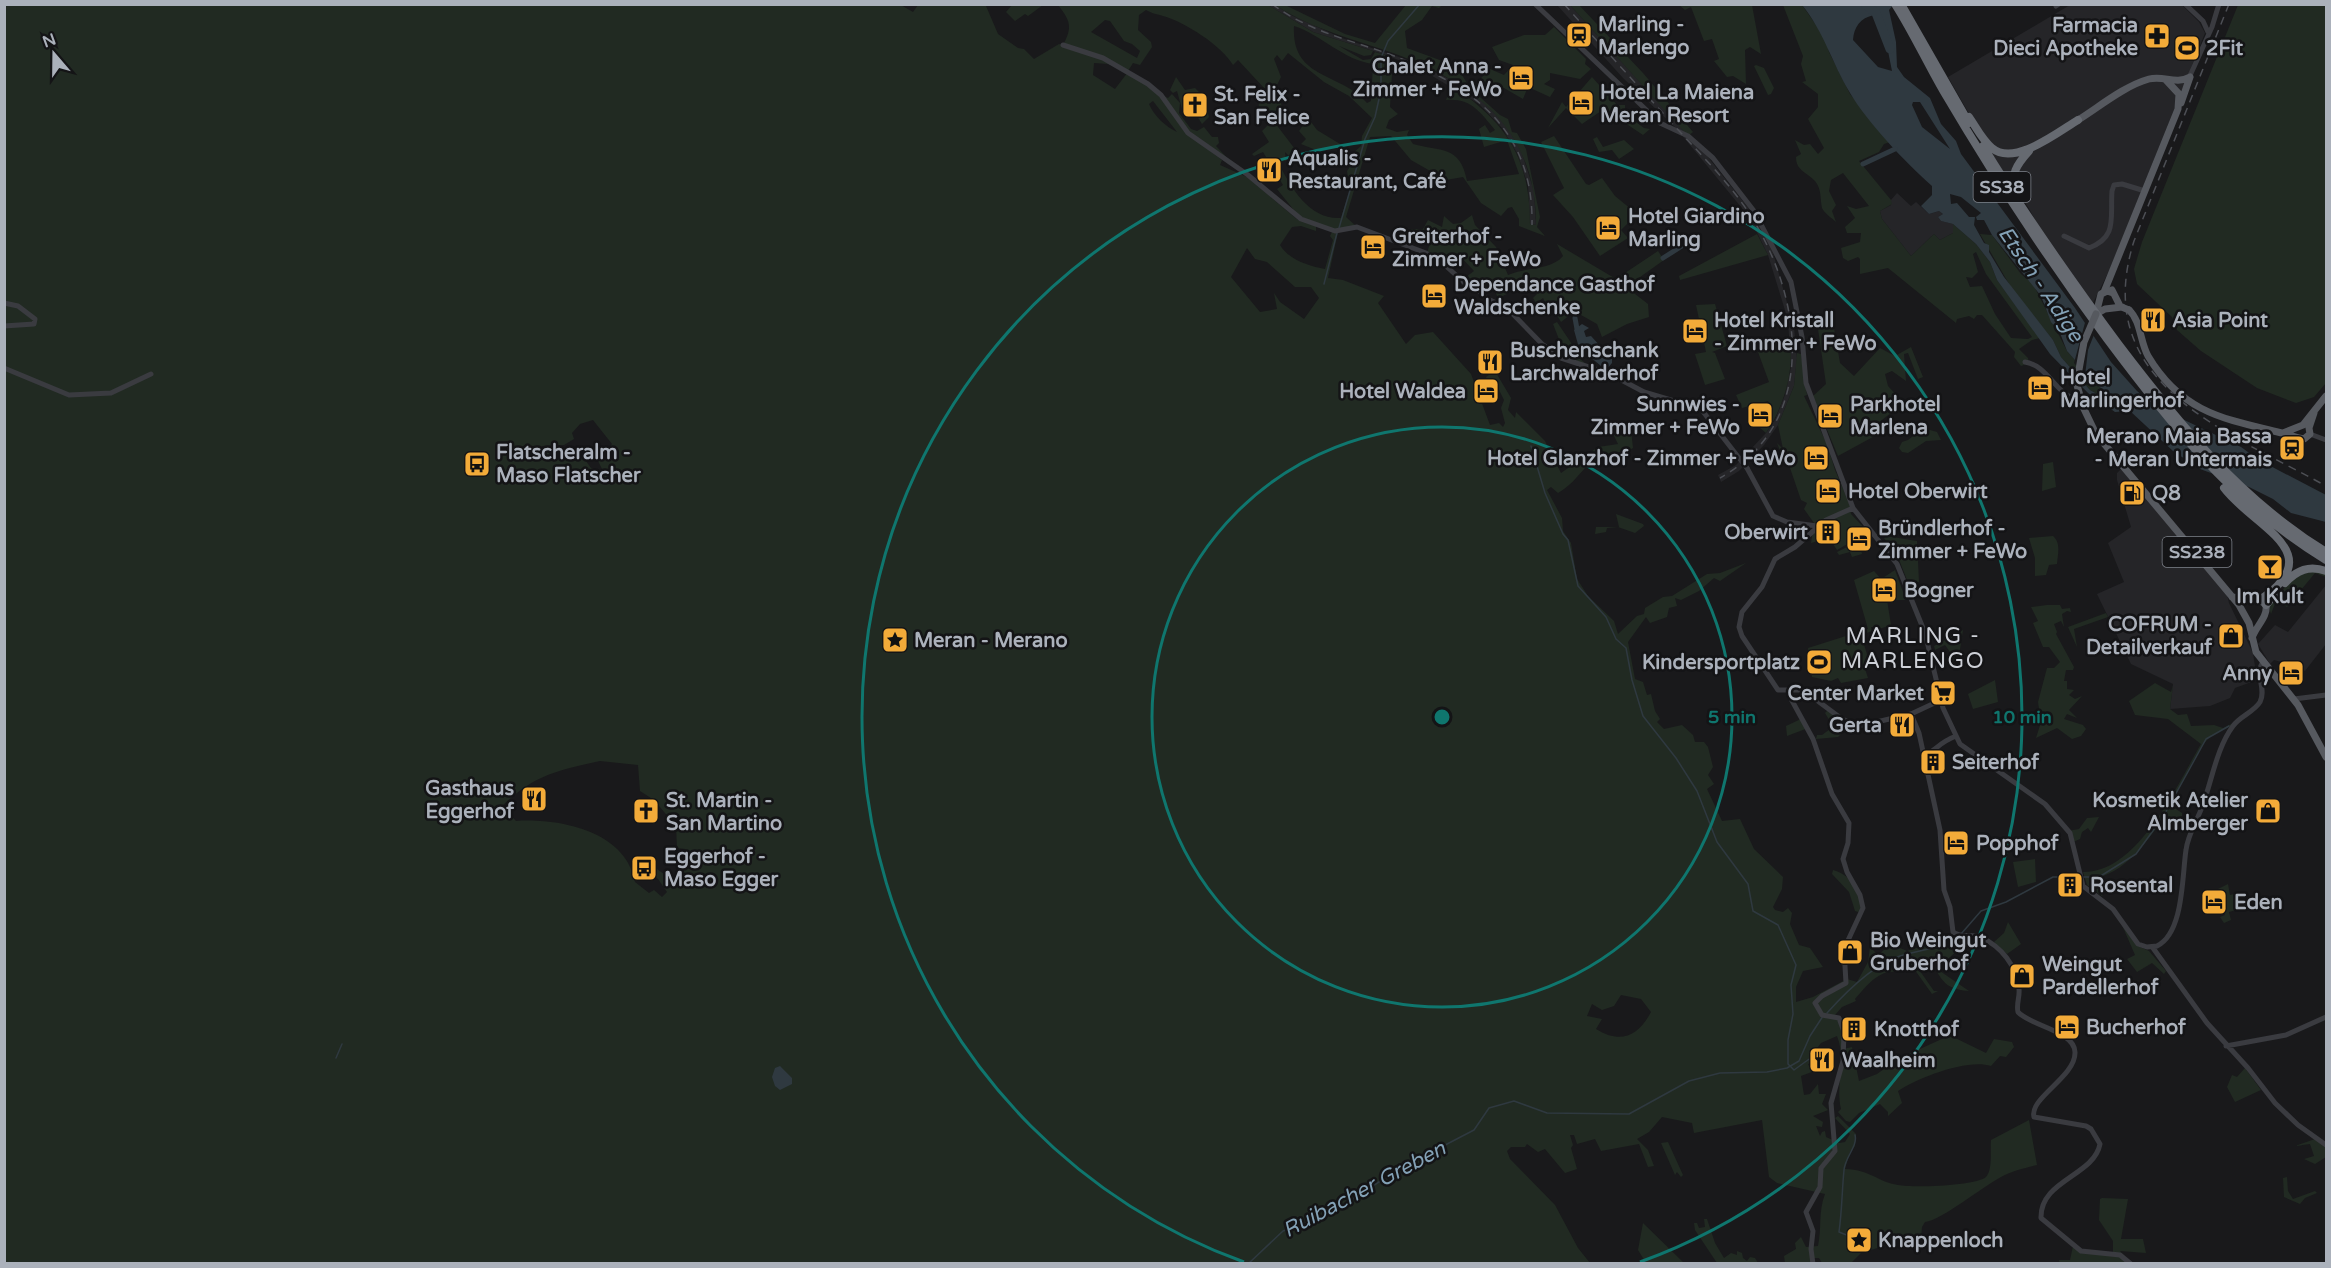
<svg xmlns="http://www.w3.org/2000/svg" width="2331" height="1268" font-family="'Varela Round',sans-serif">
	<style>
		.built { fill: #252528 }
		.green { fill: #212a22; fill-rule: evenodd }
		.water { fill: #2f3940; fill-rule: evenodd }
		.pier { fill: #19191b }
		.lines { fill: none; stroke-linecap: round; stroke-linejoin: round }
		.stream { stroke: #2f3940; stroke-width: 1.5 }
		.canal { stroke: #2f3940; stroke-width: 5 }
		.river { stroke: #2f3940; stroke-width: 9 }
		.minor { stroke: #3a3b40; stroke-width: 5 }
		.major { stroke: #56595f; stroke-width: 7 }
		.highway { stroke: #666a71; stroke-width: 8 }
		.rail { stroke: #4d4f55; stroke-width: 1.5; stroke-dasharray: 8 6; stroke-linecap: butt }
		.minor-bridge { stroke: #3a3b40; stroke-width: 5 }
		.major-bridge { stroke: #56595f; stroke-width: 7 }
		.ring { fill: none; stroke: #0f766e; stroke-width: 3 }
		.labels { text-anchor: middle; stroke-width: 5; stroke-linejoin: round; paint-order: stroke }
		.shield { fill: #141416; stroke: #7e828a; stroke-width: 1.5 }
		.shield-label { font-size: 18px; font-weight: bold; fill: #abb1bb }
		.poi-label { font-size: 20px; font-weight: bold; fill: #abb1bb; stroke: #141416; text-anchor: start }
		.water-label { font-size: 21px; font-style: italic; fill: #83a1b6; stroke: #141416 }
		.quarter-label { font-size: 22px; letter-spacing: 1.5px; fill: #cdd0d7; stroke: #141416 }
		.centre { fill: #0f766e; stroke: #141416; stroke-width: 3 }
		.ring-label { font-size: 18px; text-anchor: middle; font-weight: bold; fill: #0f766e; stroke: #141416; stroke-width: 5; stroke-linejoin: round; paint-order: stroke }
	</style>
	<rect width="100%" height="100%" fill="#19191b"/>
	<!-- built -->
	<path class="built" d="M1268,5H1275L1293,16L1342,38L1420,64L1457,83L1485,103L1507,126L1521,150L1534,191L1536,225L1530,224L1528,185L1517,153L1502,128L1479,104L1424,71L1389,56L1313,32Z
		M1557,5H1570L1707,156L1753,214L1773,253L1794,327L1797,358L1794,386L1778,425L1764,445L1739,471L1721,482L1718,475L1736,465L1766,433L1775,420L1785,395L1791,367L1788,320L1768,255L1750,218L1676,128L1623,78Z
		M2070,5H2182L2199,22L2205,33L2109,271L2093,303L2056,256L2028,207L2000,168L1948,77Z
		M1897,193L1911,206L1916,202L1929,214L1939,211L1943,214L1938,217L1941,221L1953,224V233L1940,240L1934,234L1911,256L1882,219L1880,211L1891,205V200Z
		M2122,468L2227,594L2229,603L2253,653L2257,680L2235,688L2230,698L2210,706L2170,709L2173,684L2131,664L2097,594L2124,582L2108,543L2131,527L2117,480V473Z
		M2326,585V644L2305,671L2289,660L2285,663L2274,660L2270,664L2258,644L2275,625L2288,632Z"/>
	<!-- green -->
	<path class="green" d="M5,4H899L913,12L918,5H988L986,6L998,34L1018,48L1024,49L1034,59L1059,44L1063,45C1073,27 1070,20 1058,5H1268L1313,32L1373,51L1371,55L1364,56L1339,46L1363,60L1371,59L1375,52L1389,56L1392,74L1390,107L1398,114L1389,120L1386,128L1397,132L1409,130L1407,135L1413,144C1440,152 1460,144 1467,181L1519,174L1507,140L1484,147L1479,129L1485,125L1490,133L1495,130C1480,112 1471,98 1446,100L1452,86C1506,122 1530,158 1530,224L1536,225C1536,134 1481,87 1401,56C1358,40 1315,31 1275,5H1285L1345,34L1375,43L1406,5H1442L1439,8L1432,6L1422,20L1405,31L1407,48L1456,66L1471,89L1500,115L1508,119L1512,132L1517,133L1526,149L1540,217L1537,227L1545,236L1519,226V219L1512,207L1508,208L1501,216L1481,203L1463,177L1446,180L1411,160L1391,136L1370,137L1346,217L1357,227L1338,232L1328,278L1343,280L1384,296L1378,303L1406,344L1415,335L1433,332L1471,374L1490,425L1499,423L1503,427L1505,423L1501,408L1504,400L1495,382L1489,384L1486,377L1495,371L1511,398L1508,410L1515,418L1516,412L1545,441L1561,473L1598,447L1618,444L1612,432L1631,430L1633,448L1628,451L1630,457L1621,459L1620,453C1610,456 1592,460 1585,468C1577,477 1569,487 1558,493L1551,487L1547,490L1562,518L1563,531L1571,543L1577,579L1588,596L1614,621L1618,634L1637,616L1644,614L1645,608L1663,597L1672,596L1707,574L1720,573L1746,563L1720,581L1714,578L1699,591L1681,600L1675,598L1677,606L1669,608L1667,617L1650,623L1646,617L1628,642L1635,679L1643,682L1647,695L1651,694L1655,711L1660,719L1657,722L1664,729L1682,725L1693,735L1695,742H1704L1708,747L1713,767L1708,775L1714,784L1707,789L1722,821L1740,819L1754,849L1783,877L1782,889L1773,907L1775,910L1783,912L1788,908L1792,913L1790,924L1799,945L1810,948L1823,967L1803,971L1796,987V1002L1813,997L1847,979L1857,982L1868,962L1870,947L1878,955C1888,945 1895,945 1907,951L1954,936L1957,938L1973,936L1937,969L1969,991C1936,989 1944,971 1924,960L1915,964L1934,991H1938L1932,994L1912,966C1903,971 1899,971 1889,972C1875,974 1864,989 1855,999L1856,1001L1842,1007L1835,1015L1844,1032L1843,1049L1852,1047L1859,1081L1877,1074L1898,1059L1944,1038L1951,1036L1986,1053L1994,1039L2012,1042L2014,1047L2006,1057L2000,1056L1991,1066C1968,1058 1917,1078 1898,1091L1902,1103L1888,1116V1112L1880,1104L1859,1113L1850,1122L1846,1121L1838,1112L1841,1109C1835,1084 1847,1061 1837,1036L1821,1043L1811,1056L1813,1062L1808,1064L1810,1068L1814,1065L1817,1070L1801,1076L1804,1095L1810,1094L1818,1084L1819,1094H1826L1822,1104L1828,1110L1813,1116L1823,1122L1822,1127L1816,1126L1820,1136L1822,1132L1825,1131L1826,1137L1839,1143L1845,1142L1850,1134L1835,1118L1838,1116L1856,1134L1855,1146L1850,1152L1845,1169C1871,1170 1878,1182 1898,1185C1913,1188 1975,1186 1986,1177C1993,1170 1990,1149 1991,1140L2029,1120L2037,1165C2025,1168 2012,1171 2001,1177C1982,1187 1942,1220 1925,1222L1922,1227L1920,1249L1897,1242L1861,1253L1850,1264L1822,1263L1819,1258H1812L1813,1263H1785L1784,1256L1796,1249L1795,1243L1801,1237L1806,1247L1818,1246C1822,1228 1818,1212 1825,1194L1777,1183L1769,1177L1762,1120L1694,1133L1692,1123L1662,1117L1649,1132L1637,1139L1648,1150L1654,1166L1648,1167L1639,1144L1601,1151L1595,1139L1577,1144L1574,1135H1570L1573,1145L1571,1148L1577,1169L1565,1173L1545,1149L1538,1152L1527,1144L1525,1147H1511L1507,1151L1510,1159L1555,1205L1578,1248L1590,1263L5,1264ZM1146,10C1153,14 1157,14 1163,16C1185,22 1222,46 1233,65L1238,60L1264,88C1256,102 1257,112 1268,125L1262,131L1269,142L1252,154L1254,156L1263,152L1283,185L1277,189L1301,219L1298,220L1247,177L1220,165L1222,160L1184,131L1163,101L1188,133L1231,162L1216,146L1219,143L1218,137H1212L1204,127L1197,131L1191,129L1179,113L1180,103L1172,94L1168,98L1164,96L1128,71L1133,63L1140,65L1152,47L1151,42L1138,30L1139,15ZM1105,20L1110,21L1124,41L1132,44L1140,51L1137,58L1091,32ZM1294,26C1322,35 1343,60 1373,64L1371,101L1367,103C1341,72 1291,80 1294,26ZM1288,53L1324,82L1349,96L1372,118L1362,136L1361,146L1346,159L1351,165L1347,171L1350,189L1341,218C1310,220 1292,189 1280,166L1283,160L1286,161L1285,152L1293,160H1295L1293,154L1298,153L1275,123L1277,116L1275,111L1282,106L1275,89L1281,77L1274,59L1277,55L1282,61ZM1094,63L1108,64L1128,72L1115,89L1093,75ZM1153,101L1177,132C1166,127 1154,116 1149,104ZM1316,225L1332,232L1330,236L1333,240L1325,269C1309,266 1289,260 1280,245L1292,227L1301,226L1316,231ZM1247,248L1255,259L1267,262L1295,287H1311L1319,298L1304,319L1280,302L1274,293L1277,309L1260,312L1231,277ZM593,420L612,444L598,461L604,473L591,468L583,457L550,450L542,452V446L564,445L574,439L572,433L580,424ZM600,761L638,765L640,791L654,800L676,826L677,848L685,849L691,854L675,878L671,879L647,862L638,861L658,879L667,892L662,897L654,890L649,893L635,882C626,831 559,818 516,821L502,806C536,774 556,771 600,761ZM1621,995L1641,999L1651,1012C1638,1037 1620,1044 1596,1029L1602,1019L1587,1016L1592,1004L1602,1010L1614,1006Z
		M1012,5H1043L1028,16L1025,14L1015,21L1006,12Z
		M1570,5H1579L1643,73L1693,132L1688,136Z
		M1693,5H1752L1761,54L1750,47L1745,50L1746,84L1733,76L1727,77L1714,61L1719,59L1712,39L1704,41L1691,7L1685,10L1679,5Z
		M1783,5H1802L1826,39L1829,52L1850,94L1890,142L1884,144L1879,152L1859,161L1891,200L1892,204L1880,211L1882,219L1911,256L1934,234L1940,240L1953,233V224L1976,244L1990,262L1997,280L2040,338L2032,340L2019,349L2028,358L2029,363L2021,366L2014,357L2015,352L1982,315H1977L1974,319L1969,316L1957,319L1956,323L1888,268L1860,274V259L1858,257L1848,261L1843,258L1841,248L1860,242L1861,233H1847L1845,227L1855,218L1847,206L1856,209L1869,206L1843,173L1831,180L1829,191L1836,205L1832,211L1836,222C1832,218 1824,213 1822,208C1820,200 1822,189 1815,181C1807,172 1796,171 1796,157L1801,154L1795,140L1804,145L1810,144L1818,154L1824,148L1808,119L1818,107V94L1802,82L1806,81L1801,64L1803,56ZM1976,252L1986,274L2032,337L2028,339L2011,338L1995,314L1982,286L1970,287L1966,277L1972,278L1978,272L1973,254Z
		M2238,5H2326V383L2314,397L2296,403L2257,388L2201,351L2177,330L2172,317L2137,284L2134,269L2142,242Z
		M1554,27L1586,59L1585,64L1591,69L1580,79L1550,73V80L1544,84L1555,89L1550,97L1528,87L1523,99L1504,88L1491,89L1481,78L1490,69L1504,75L1513,65L1499,60L1492,47L1524,35H1545Z
		M1756,65L1764,68L1774,88L1771,94L1768,95L1754,66Z
		M1176,77L1185,90L1195,88L1204,97L1209,117L1202,124L1197,116L1203,110L1200,101L1195,100L1188,110L1184,107L1182,109L1177,91L1173,93L1170,90Z
		M1592,77L1617,105H1625V114L1644,128L1650,129L1643,135L1604,109L1582,124L1566,108L1548,128L1562,102L1566,107Z
		M1308,118L1317,130L1345,147L1316,150L1301,144L1306,139L1299,131Z
		M1554,136L1586,184L1589,185L1602,178L1615,196L1637,214L1621,230L1628,238L1600,256L1573,217L1553,195L1564,188L1541,142Z
		M1597,137L1603,147L1624,140L1634,149L1619,159L1612,150L1599,152L1593,139Z
		M1472,215L1475,225L1496,247L1508,275C1526,267 1552,270 1563,256L1557,244L1616,279L1658,251L1664,260L1626,287L1648,304L1649,317L1627,324L1602,337L1597,324L1581,315H1570L1561,322L1553,309L1550,312L1543,298L1536,303L1533,298L1537,294L1529,285L1524,287L1515,282L1506,290L1507,294L1498,298L1494,289L1496,287L1492,282L1482,287L1478,281L1471,284L1466,277L1474,271L1458,254L1446,266L1427,253L1430,243L1414,233L1406,236L1411,229H1423L1428,220L1442,227L1444,216L1453,224L1461,223Z
		M1757,234L1768,255L1680,280L1679,276Z
		M1980,234L1992,235L2021,274L2033,284L2067,351L2095,383L2119,403L2117,405L2090,390L2061,357L2053,340L2012,289Z
		M1715,304L1727,346L1712,352L1715,353L1725,379L1705,385L1695,354L1706,352L1696,305Z
		M1557,322L1578,353L1577,356L1586,364L1566,357L1553,324Z
		M1817,322H1833L1840,363L1854,376L1880,348L1895,356L1911,347L1923,377L1918,379L1908,353L1904,354L1906,381L1892,371L1885,374L1888,386L1901,400L1897,408L1877,424L1882,432L1838,456L1813,396L1826,384Z
		M1769,337L1772,346L1790,340C1794,373 1784,406 1766,433L1759,427L1761,420L1768,418L1765,407L1770,405L1768,401L1742,408L1736,395L1769,382L1758,352L1766,349V339Z
		M1797,353L1801,354L1807,395L1804,396L1827,444L1835,470L1850,505L1851,514L1868,532L1837,550L1829,538L1811,543L1814,523L1804,509L1807,503L1801,500L1789,465L1786,466L1777,443L1783,449L1778,425L1794,386Z
		M1923,428L1937,432L1941,440L1926,441L1908,453L1902,452L1899,448L1902,442L1908,440Z
		M2053,462L2056,487L2042,491L2043,464Z
		M1616,514L1643,524L1644,526L1635,533L1618,527L1607,528L1606,532L1595,534L1596,527H1619Z
		M1886,536L1917,541L1919,582L1909,585L1898,557L1884,538Z
		M2053,536C2061,543 2058,553 2057,564L2049,565L2046,575L2035,576V558L2029,538Z
		M1853,544L1856,551L1861,550L1862,554L1852,557L1850,552L1839,555L1837,552Z
		M1895,570L1906,600H1887L1891,625L1879,629L1871,627L1872,631L1861,635L1871,667L1865,669L1868,678L1841,683L1838,678L1831,681L1812,677L1808,648L1868,629L1854,580L1874,571L1881,579Z
		M2326,571V577L2315,573L2287,607L2276,601L2271,614L2269,607L2297,572Z
		M2047,605H2060L2062,609L2070,608L2071,612L2067,611L2062,614L2064,627L2061,621L2054,624L2057,632L2056,634L2074,667L2073,670H2066L2064,681H2067V689L2074,690L2069,695L2075,699L2082,696L2069,710L2077,718L2067,714L2064,719L2083,725L2086,729L2081,736L2072,739L2057,728L2036,738L2041,722L2038,702L2047,668H2054L2060,662L2049,647H2043L2033,623L2038,621L2031,607Z
		M2106,613L2108,617L2074,629L2077,647L2068,627Z
		M1963,630L1958,662L1949,661L1950,652L1945,645L1935,650L1934,646Z
		M1995,680L1998,702L1973,709L1968,694Z
		M2155,683L2171,692L2173,685L2170,709L2178,715L2187,714L2191,726L2214,725L2223,728L2237,721C2229,730 2216,730 2208,739C2194,754 2181,786 2170,805L2182,813V816L2164,830L2158,826C2141,849 2119,877 2089,879L2090,885L2097,886L2103,894L2102,896L2087,885L2083,872C2138,873 2177,785 2201,744L2168,719L2135,715L2129,701Z
		M1828,710C1837,717 1843,721 1843,732L1838,737L1816,739L1817,735H1822L1830,729L1827,726L1831,723L1825,713Z
		M1803,718L1808,728L1787,736L1786,726Z
		M2099,817L2091,832L2088,828L2082,832L2080,839L2073,842L2068,831L2079,829L2087,818Z
		M2035,859L2036,882L2018,887L2013,862Z
		M1833,870C1854,876 1860,893 1862,913L1855,911L1849,892L1832,874Z
		M2228,884L2230,895L2234,894L2236,898L2244,896L2247,907L2229,912L2231,920L2224,923L2220,917L2225,915L2216,895L2208,899L2206,895Z
		M2008,922L2021,944L2007,954L1994,942L2004,933Z
		M2122,925L2136,945L2149,951L2166,971L2164,974L2152,963L2137,972L2127,959L2135,955Z
		M2245,1068L2261,1090L2235,1102L2227,1087L2232,1075L2237,1077Z
		M2315,1139L2326,1147V1157L2315,1164L2304,1159L2314,1156L2310,1144L2295,1146Z
		M1668,1142L1683,1175L1681,1177L1677,1172L1675,1175L1661,1143Z
		M2287,1177L2288,1191L2293,1199L2315,1191L2317,1193L2305,1198L2300,1204L2284,1197L2283,1178Z
		M2102,1198L2128,1199L2121,1239H2143L2146,1253L2120,1251L2131,1263L2060,1264L2059,1260H2070L2073,1246L2078,1250L2113,1253V1241L2099,1220L2100,1199Z
		M1704,1219H1707L1715,1243L1724,1258L1731,1253L1737,1255V1251L1742,1253L1743,1258L1747,1261L1750,1257L1755,1258L1758,1263H1717L1695,1230L1694,1223H1697L1699,1228L1705,1227Z
		M1643,1223L1684,1263H1646L1638,1250Z"/>
	<!-- water -->
	<path class="water" d="M1841,4L1893,5L1889,10L1896,42L1897,67L1904,77L1930,98L1941,124L1956,141L1961,154L2075,308L2111,362L2137,391L2155,406L2241,447L2259,460L2326,495V522L2291,513L2273,499L2249,487L2200,469L2173,451L2130,411L2115,412L2088,393L2050,354L1997,280L1990,262L1976,244L1953,224L1941,221L1938,217L1943,214L1939,211L1929,214L1921,206L1932,195V186C1905,162 1868,123 1850,93C1832,63 1824,32 1802,5ZM1874,15L1882,21L1892,71L1878,67L1853,40C1854,27 1860,18 1874,15ZM1913,102H1920L1950,149L1922,127L1912,105ZM1950,194L1961,197L1981,213L1976,217L1977,220H1984L1992,235L2041,296L2051,322L2060,333L2067,351L2095,383L2119,403L2117,405L2090,390L2061,357L2053,340L2004,277L1989,252V245L1984,243L1974,225L1975,217H1969L1957,203L1951,204Z
		M1582,324L1589,328L1584,331L1586,337L1591,336L1612,359V363L1606,370L1579,348L1574,330Z
		M780,1066L792,1078V1084L780,1090L775,1086L772,1077L775,1068Z"/>
	<!-- pier -->
	<path class="pier" d="M2086,319L2095,332L2088,350L2085,376L2074,363Z"/>
	<g class="lines">
		<!-- stream -->
		<path class="stream" d="M1339,228L1365,139L1375,117L1381,90V58L1388,41L1420,4
			M1324,284L1337,233
			M1531,446L1545,493L1563,534L1568,540L1578,586L1606,617L1616,639L1626,648L1632,680L1643,716L1676,758L1697,791L1717,842L1748,884L1753,911L1778,925L1796,965L1791,985L1793,1014L1788,1040V1064L1794,1070L1812,1057
			M2084,877H2099L2136,854L2163,817L2206,739L2229,726
			M1961,934L1981,911L2006,902L2053,877H2075
			M1827,1013C1845,993 1874,964 1900,956C1920,950 1939,949 1957,937
			M336,1058L342,1044
			M1855,1135C1858,1146 1845,1157 1844,1170C1842,1190 1842,1211 1839,1232L1859,1240
			M1248,1264L1283,1231L1327,1215L1401,1168L1474,1130L1489,1108L1514,1101L1547,1113L1629,1114L1689,1081L1720,1073L1767,1072L1787,1068L1799,1061L1810,1036L1823,1016"/>
		<!-- canal -->
		<path class="canal" d="M1863,164L1895,149
			M1663,258L1685,244
			M1575,318L1577,329"/>
		<!-- river -->
		<path class="river" d="M1865,4L1876,13L1890,49"/>
		<!-- minor -->
		<path class="minor" d="M1535,4L1660,123L1688,136L1713,158L1754,211L1791,282L1802,337L1806,383L1853,508L1897,564L1925,633L1943,708L1960,744L2045,804L2070,833L2083,886L2113,909L2138,944L2147,947L2157,946C2184,933 2182,875 2186,850C2188,834 2197,821 2202,807C2212,781 2216,749 2233,726C2240,716 2254,712 2260,702C2267,689 2254,674 2263,662
			M2185,4L2203,21L2208,32
			M2056,6L2059,4
			M1063,45L1103,58L1148,84L1161,95L1188,133L1248,175L1301,219L1335,231L1357,227L1426,253L1446,266L1469,287H1475L1486,298L1508,309L1542,344L1561,358L1610,374L1644,392L1701,409L1739,458
			M2188,80L2212,27L2219,4
			M2064,236L2089,248C2118,237 2110,218 2112,191L2114,185L2122,184L2145,191
			M4,303L18,306L35,319L34,324L4,326
			M2025,362C2050,366 2055,397 2082,401
			M4,368L69,395L111,393L151,374
			M2310,434L2326,440
			M1747,468L1773,516L1787,522L1817,526
			M1853,508L1826,520L1795,547L1775,559L1762,587L1742,612L1739,627L1742,636L1778,690H1803L1842,719L1859,726L1911,714L1941,700
			M1790,691V697L1813,739L1832,794L1849,823L1848,843L1843,859L1847,872L1860,895L1863,908L1844,949L1846,983L1822,996L1815,1003L1822,1015L1839,1018L1844,1032L1843,1061L1831,1103L1835,1151L1821,1168L1820,1187L1806,1212L1813,1231L1811,1249L1813,1264
			M2294,699L2326,695
			M1911,714L1919,733L1940,830L1944,890L1950,907L1953,932C1962,939 1970,933 1980,937C2001,946 2017,966 2019,989C2020,997 2016,1004 2018,1012C2030,1026 2076,1031 2075,1053C2075,1077 2029,1098 2034,1117L2086,1126L2091,1129L2100,1144C2094,1176 2040,1180 2041,1218L2081,1251L2120,1255L2131,1264
			M1924,756C1938,749 1938,743 1956,736
			M2153,948L2207,1023L2248,1068L2275,1103L2298,1125L2326,1145
			M2226,1046L2286,1035L2326,1017"/>
		<!-- major -->
		<path class="major" d="M2181,103L2190,77
			M2078,120C2099,107 2124,86 2149,79C2164,75 2175,85 2190,77
			M2112,290L2120,306
			M2104,292L2178,109L2179,94L2166,80
			M2129,310C2141,321 2140,342 2148,356C2182,413 2224,419 2282,433C2290,435 2297,438 2304,439L2310,434L2309,428L2314,413
			M2096,314L2101,294L2107,291L2113,293
			M2096,314L2105,309L2122,307
			M2078,375L2076,382L2084,409L2096,434L2239,605L2249,623L2256,652L2298,705L2326,757
			M2283,433L2303,425L2326,396
			M2232,597L2258,598L2266,605C2268,617 2256,626 2252,638"/>
		<!-- highway -->
		<path class="highway" d="M1895,4C1913,32 1927,63 1944,92C1994,177 2048,259 2107,339C2172,426 2232,503 2326,560
			M1901,4L1969,123
			M1969,117C1976,127 1982,140 1992,148C2014,167 2058,132 2078,120
			M1983,146C2025,215 2071,280 2119,345C2179,424 2240,499 2326,552
			M2017,193C2008,176 2018,163 2029,151
			M2224,488C2252,526 2331,552 2261,599
			M2285,583C2297,570 2309,565 2326,571
			M2266,605L2277,592"/>
		<!-- rail -->
		<path class="rail" d="M1272,4C1308,31 1347,39 1389,54C1471,84 1534,129 1532,225
			M1564,4C1603,48 1642,90 1681,133C1704,158 1729,183 1749,213C1803,296 1820,422 1720,478
			M2229,4L2134,241C2089,384 2227,431 2326,486"/>
		<!-- minor-bridge -->
		<path class="minor-bridge" d="M1739,458L1747,468"/>
		<!-- major-bridge -->
		<path class="major-bridge" d="M2124,308L2129,310
			M2078,375L2084,342L2096,314"/>
	</g>
	<!-- distance rings -->
	<g class="ring">
		<circle cx="1442" cy="717" r="290"/>
		<path d="M1244 1262A580 580 0 1 1 1640 1262"/>
	</g>
	<!-- icons -->
	<defs>
		<symbol id="station-square" viewBox="-11 -11 22 22"><rect x="-9" y="-9" width="18" height="18" rx="4" fill="#f3ab39" stroke="#141416"/><path d="M-3-6H3Q5-6 5-4V2Q5 4 3 4L4.5 6H3L1.5 4h-3L-3 6H-4.5L-3 4Q-5 4-5 2V-4Q-5-6-3-6ZM-3.5-4v3h7v-3ZM-3.5 1v1.5H-2V1ZM2 1v1.5H3.5V1Z" fill="#111"/></symbol>
		<symbol id="pharmacy-square" viewBox="-11 -11 22 22"><rect x="-9" y="-9" width="18" height="18" rx="4" fill="#f3ab39" stroke="#141416"/><path d="M-2-6h4v4h4v4h-4v4h-4v-4h-4v-4h4Z" fill="#111"/></symbol>
		<symbol id="stadium-square" viewBox="-11 -11 22 22"><rect x="-9" y="-9" width="18" height="18" rx="4" fill="#f3ab39" stroke="#141416"/><path d="M0-5a6.5 5 0 1 0 0 10a6.5 5 0 1 0 0-10ZM-3.5-1.8h7v3.6h-7Z" fill="#111"/></symbol>
		<symbol id="hotel-square" viewBox="-11 -11 22 22"><rect x="-9" y="-9" width="18" height="18" rx="4" fill="#f3ab39" stroke="#141416"/><path d="M-6-4.5h1.5V1H6V5H4.5V3h-9V5H-6ZM-4 0a1.8 1.8 0 1 1 3.6 0ZM.5 0V-2.5h3Q6-2.5 6 0Z" fill="#111"/></symbol>
		<symbol id="church-square" viewBox="-11 -11 22 22"><rect x="-9" y="-9" width="18" height="18" rx="4" fill="#f3ab39" stroke="#141416"/><path d="M-1.2-6h2.4v3.5h3.3v2.4h-3.3V6h-2.4V-.1h-3.3v-2.4h3.3Z" fill="#111"/></symbol>
		<symbol id="restaurant-square" viewBox="-11 -11 22 22"><rect x="-9" y="-9" width="18" height="18" rx="4" fill="#f3ab39" stroke="#141416"/><path d="M-5-6h1v4h1v-4h1v4h1v-4h1v5L-1.5 .5V6h-2V.5L-5-1ZM5-6V6H3V1.5H1.5Q1.5-4 5-6Z" fill="#111"/></symbol>
		<symbol id="bus-square" viewBox="-11 -11 22 22"><rect x="-9" y="-9" width="18" height="18" rx="4" fill="#f3ab39" stroke="#141416"/><path d="M-5-6H5V4H4V6H2V4H-2V6H-4V4H-5ZM-3.5-4V0h7V-4ZM-3.5 1.2v1.5H-2V1.2ZM2 1.2v1.5H3.5V1.2Z" fill="#111"/></symbol>
		<symbol id="fuel-square" viewBox="-11 -11 22 22"><rect x="-9" y="-9" width="18" height="18" rx="4" fill="#f3ab39" stroke="#141416"/><path d="M-5.5-6h7V0h2V4h1.3V-2.5L3-4.5l.8-.8L6-3V5H2.5V1h-1V6h-7ZM-4.2-4.7v3.2H.2V-4.7Z" fill="#111"/></symbol>
		<symbol id="building-square" viewBox="-11 -11 22 22"><rect x="-9" y="-9" width="18" height="18" rx="4" fill="#f3ab39" stroke="#141416"/><path d="M-4-6H4V6H1V3H-1V6H-4ZM-2.5-4.3h1.7v1.8h-1.7ZM.8-4.3h1.7v1.8H.8ZM-2.5-1h1.7V.8h-1.7ZM.8-1h1.7V.8H.8Z" fill="#111"/></symbol>
		<symbol id="bar-square" viewBox="-11 -11 22 22"><rect x="-9" y="-9" width="18" height="18" rx="4" fill="#f3ab39" stroke="#141416"/><path d="M-6-5H6L.8 .8V4.5H3.5V6h-7V4.5H-.8V.8Z" fill="#111"/></symbol>
		<symbol id="shop-square" viewBox="-11 -11 22 22"><rect x="-9" y="-9" width="18" height="18" rx="4" fill="#f3ab39" stroke="#141416"/><path d="M-5-2.5h2.3a2.7 3.5 0 0 1 5.4 0H5L5.5 6h-11ZM-1.5-2.5h3a1.5 2.3 0 0 0-3 0Z" fill="#111"/></symbol>
		<symbol id="sight-square" viewBox="-11 -11 22 22"><rect x="-9" y="-9" width="18" height="18" rx="4" fill="#f3ab39" stroke="#141416"/><path d="M0-6L1.8-2.2L6-1.7L2.9 1.2L3.7 5.4L0 3.3L-3.7 5.4L-2.9 1.2L-6-1.7L-1.8-2.2Z" fill="#111"/></symbol>
		<symbol id="supermarket-square" viewBox="-11 -11 22 22"><rect x="-9" y="-9" width="18" height="18" rx="4" fill="#f3ab39" stroke="#141416"/><path d="M-6-5.5h2.5l.6 2H6L4.5 2H-2.5L-4.4-4H-6ZM-1.5 3.2a1.3 1.3 0 1 0 .1 0ZM3 3.2a1.3 1.3 0 1 0 .1 0Z" fill="#111"/></symbol>
	</defs>
	<g fill-rule="evenodd">
		<use href="#station-square" x="1564" y="20" width="30" height="30"/>
		<use href="#pharmacy-square" x="2142" y="21" width="30" height="30"/>
		<use href="#stadium-square" x="2172" y="33" width="30" height="30"/>
		<use href="#hotel-square" x="1506" y="63" width="30" height="30"/>
		<use href="#hotel-square" x="1566" y="88" width="30" height="30"/>
		<use href="#church-square" x="1180" y="90" width="30" height="30"/>
		<use href="#restaurant-square" x="1254" y="155" width="30" height="30"/>
		<use href="#hotel-square" x="1593" y="213" width="30" height="30"/>
		<use href="#hotel-square" x="1358" y="232" width="30" height="30"/>
		<use href="#hotel-square" x="1419" y="281" width="30" height="30"/>
		<use href="#restaurant-square" x="2138" y="305" width="30" height="30"/>
		<use href="#hotel-square" x="1680" y="316" width="30" height="30"/>
		<use href="#restaurant-square" x="1475" y="347" width="30" height="30"/>
		<use href="#hotel-square" x="2025" y="373" width="30" height="30"/>
		<use href="#hotel-square" x="1471" y="376" width="30" height="30"/>
		<use href="#hotel-square" x="1745" y="400" width="30" height="30"/>
		<use href="#hotel-square" x="1815" y="401" width="30" height="30"/>
		<use href="#station-square" x="2277" y="433" width="30" height="30"/>
		<use href="#hotel-square" x="1801" y="443" width="30" height="30"/>
		<use href="#bus-square" x="462" y="449" width="30" height="30"/>
		<use href="#hotel-square" x="1813" y="476" width="30" height="30"/>
		<use href="#fuel-square" x="2117" y="478" width="30" height="30"/>
		<use href="#building-square" x="1813" y="517" width="30" height="30"/>
		<use href="#hotel-square" x="1844" y="524" width="30" height="30"/>
		<use href="#bar-square" x="2255" y="552" width="30" height="30"/>
		<use href="#hotel-square" x="1869" y="575" width="30" height="30"/>
		<use href="#shop-square" x="2216" y="621" width="30" height="30"/>
		<use href="#sight-square" x="880" y="625" width="30" height="30"/>
		<use href="#stadium-square" x="1804" y="647" width="30" height="30"/>
		<use href="#hotel-square" x="2276" y="658" width="30" height="30"/>
		<use href="#supermarket-square" x="1928" y="678" width="30" height="30"/>
		<use href="#restaurant-square" x="1887" y="710" width="30" height="30"/>
		<use href="#building-square" x="1918" y="747" width="30" height="30"/>
		<use href="#restaurant-square" x="519" y="784" width="30" height="30"/>
		<use href="#church-square" x="631" y="796" width="30" height="30"/>
		<use href="#shop-square" x="2253" y="796" width="30" height="30"/>
		<use href="#hotel-square" x="1941" y="828" width="30" height="30"/>
		<use href="#bus-square" x="629" y="853" width="30" height="30"/>
		<use href="#building-square" x="2055" y="870" width="30" height="30"/>
		<use href="#hotel-square" x="2199" y="887" width="30" height="30"/>
		<use href="#shop-square" x="1835" y="937" width="30" height="30"/>
		<use href="#shop-square" x="2007" y="961" width="30" height="30"/>
		<use href="#hotel-square" x="2052" y="1012" width="30" height="30"/>
		<use href="#building-square" x="1839" y="1014" width="30" height="30"/>
		<use href="#restaurant-square" x="1807" y="1045" width="30" height="30"/>
		<use href="#sight-square" x="1844" y="1225" width="30" height="30"/>
	</g>
	<g class="labels">
		<!-- shield labels -->
		<g class="shield">
			<rect x="1973.5" y="172" width="57" height="30" rx="4.5"/>
			<rect x="2162.5" y="537" width="69" height="30" rx="4.5"/>
		</g>
		<g class="shield-label">
			<text x="2002" y="193">SS38</text>
			<text x="2197" y="558">SS238</text>
		</g>
		<!-- poi labels -->
		<g class="poi-label">
			<text x="1598" y="31">Marling -<tspan x="1598" dy="23">Marlengo</tspan></text>
			<text x="2138" y="32" text-anchor="end">Farmacia<tspan x="2138" dy="23">Dieci Apotheke</tspan></text>
			<text x="2206" y="55">2Fit</text>
			<text x="1502" y="73" text-anchor="end">Chalet Anna -<tspan x="1502" dy="23">Zimmer + FeWo</tspan></text>
			<text x="1600" y="99">Hotel La Maiena<tspan x="1600" dy="23">Meran Resort</tspan></text>
			<text x="1214" y="101">St. Felix -<tspan x="1214" dy="23">San Felice</tspan></text>
			<text x="1288" y="165">Aqualis -<tspan x="1288" dy="23">Restaurant, Café</tspan></text>
			<text x="1628" y="223">Hotel Giardino<tspan x="1628" dy="23">Marling</tspan></text>
			<text x="1392" y="243">Greiterhof -<tspan x="1392" dy="23">Zimmer + FeWo</tspan></text>
			<text x="1454" y="291">Dependance Gasthof<tspan x="1454" dy="23">Waldschenke</tspan></text>
			<text x="1714" y="327">Hotel Kristall<tspan x="1714" dy="23">- Zimmer + FeWo</tspan></text>
			<text x="2172" y="327">Asia Point</text>
			<text x="1510" y="357">Buschenschank<tspan x="1510" dy="23">Larchwalderhof</tspan></text>
			<text x="2060" y="384">Hotel<tspan x="2060" dy="23">Marlingerhof</tspan></text>
			<text x="1466" y="398" text-anchor="end">Hotel Waldea</text>
			<text x="1740" y="411" text-anchor="end">Sunnwies -<tspan x="1740" dy="23">Zimmer + FeWo</tspan></text>
			<text x="1850" y="411">Parkhotel<tspan x="1850" dy="23">Marlena</tspan></text>
			<text x="2272" y="443" text-anchor="end">Merano Maia Bassa<tspan x="2272" dy="23">- Meran Untermais</tspan></text>
			<text x="496" y="459">Flatscheralm -<tspan x="496" dy="23">Maso Flatscher</tspan></text>
			<text x="1796" y="465" text-anchor="end">Hotel Glanzhof - Zimmer + FeWo</text>
			<text x="1848" y="498">Hotel Oberwirt</text>
			<text x="2152" y="500">Q8</text>
			<text x="1878" y="535">Bründlerhof -<tspan x="1878" dy="23">Zimmer + FeWo</tspan></text>
			<text x="1808" y="539" text-anchor="end">Oberwirt</text>
			<text x="1904" y="597">Bogner</text>
			<text x="2270" y="603" text-anchor="middle">Im Kult</text>
			<text x="2212" y="631" text-anchor="end">COFRUM -<tspan x="2212" dy="23">Detailverkauf</tspan></text>
			<text x="914" y="647">Meran - Merano</text>
			<text x="1800" y="669" text-anchor="end">Kindersportplatz</text>
			<text x="2272" y="680" text-anchor="end">Anny</text>
			<text x="1924" y="700" text-anchor="end">Center Market</text>
			<text x="1882" y="732" text-anchor="end">Gerta</text>
			<text x="1952" y="769">Seiterhof</text>
			<text x="514" y="795" text-anchor="end">Gasthaus<tspan x="514" dy="23">Eggerhof</tspan></text>
			<text x="666" y="807">St. Martin -<tspan x="666" dy="23">San Martino</tspan></text>
			<text x="2248" y="807" text-anchor="end">Kosmetik Atelier<tspan x="2248" dy="23">Almberger</tspan></text>
			<text x="1976" y="850">Popphof</text>
			<text x="664" y="863">Eggerhof -<tspan x="664" dy="23">Maso Egger</tspan></text>
			<text x="2090" y="892">Rosental</text>
			<text x="2234" y="909">Eden</text>
			<text x="1870" y="947">Bio Weingut<tspan x="1870" dy="23">Gruberhof</tspan></text>
			<text x="2042" y="971">Weingut<tspan x="2042" dy="23">Pardellerhof</tspan></text>
			<text x="2086" y="1034">Bucherhof</text>
			<text x="1874" y="1036">Knotthof</text>
			<text x="1842" y="1067">Waalheim</text>
			<text x="1878" y="1247">Knappenloch</text>
		</g>
		<!-- water labels -->
		<g class="water-label">
			<text transform="translate(2041 284) rotate(56)" y="7">Etsch - Adige</text>
			<text transform="translate(1364 1189) rotate(-28)" y="7">Ruibacher Greben</text>
		</g>
		<!-- quarter labels -->
		<g class="quarter-label">
			<text x="1913" y="643">MARLING -<tspan x="1913" dy="25">MARLENGO</tspan></text>
		</g>
	</g>
	<circle cx="1442" cy="717" r="9" class="centre"/>
	<g class="ring-label">
		<text x="1732" y="723">5 min</text>
		<text x="2022" y="723">10 min</text>
	</g>
	<!-- border -->
	<rect width="2331" height="1268" fill="none" stroke="#abb1bb" stroke-width="12"/>
	<!-- north arrow -->
	<g transform="translate(54 54) rotate(340)" stroke="#141416" stroke-width="4.5" paint-order="stroke">
	<path d="M0-4.5L10 22L0 15L-10 22Z" fill="#abb1bb"/>
	<text y="-9" font-size="16" font-weight="bold" text-anchor="middle" fill="#abb1bb">N</text>
	</g>
</svg>
